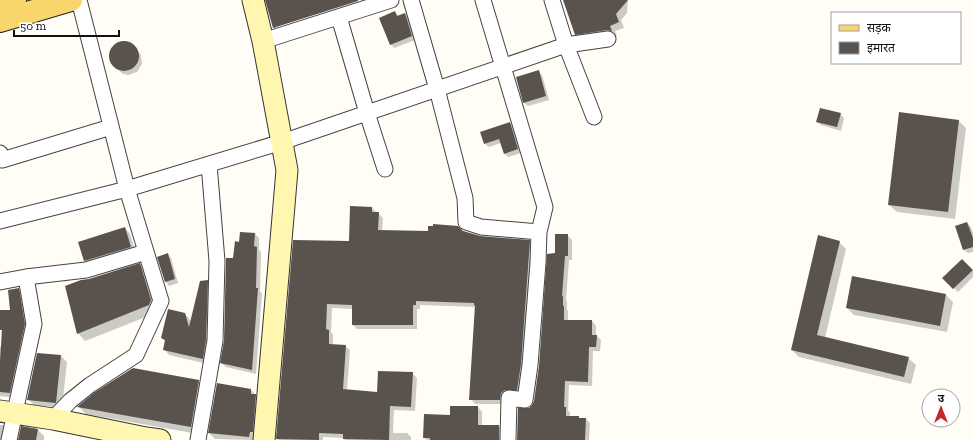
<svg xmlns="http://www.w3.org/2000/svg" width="973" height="440" font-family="'Zilla Slab','Noto Sans Devanagari',serif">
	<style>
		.shadow { fill: #0003 }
		.building { fill: #5a524d }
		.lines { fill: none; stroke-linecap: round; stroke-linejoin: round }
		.street-casing { stroke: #444; stroke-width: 17 }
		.secondary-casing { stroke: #333; stroke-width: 23 }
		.primary-casing { stroke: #222; stroke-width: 24 }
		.street { stroke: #fff; stroke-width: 15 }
		.secondary { stroke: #fff6b0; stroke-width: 21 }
		.primary { stroke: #f9d66b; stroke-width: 22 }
	</style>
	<rect width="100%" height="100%" fill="#fffdf5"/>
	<!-- shadow -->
	<path class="shadow" d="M266,0H348L276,26V28L346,6L348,12L279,34L274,28Z
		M564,0H628L627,13L621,20L624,28L615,31L617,36L613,35L582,40L576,34Z
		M395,13L399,16L405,14L409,18L415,40L394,48L391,44Z
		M126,42L130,43L138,51L141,55L142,64L137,72L128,75L123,74L112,64L109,55L110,51L117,44Z
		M538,72L542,75L549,100L528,106L524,103Z
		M840,114L844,118L841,131L821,125L817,122Z
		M959,121L966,128L955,219L897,212L889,205Z
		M510,123L514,126L521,153L508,157L505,154L501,143L489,147L485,144L481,132Z
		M372,208L383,218L382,231H463L480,237L529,241L534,246L522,394L504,404H475L471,399L476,307L420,305V309H417V329H357L353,325V309L332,308L331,332L333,335V345L345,346L350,350L347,390L378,393L412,373L417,378L415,411L394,410L393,433H407L411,437V440H345L344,438L323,437V440H279L277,439L350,242Z
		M967,223L971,227L973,233V252L968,253L964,250Z
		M125,228L130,234L136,253L91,266L85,261Z
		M255,234L259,238V250L261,252L260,292L262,293L256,374L226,367L221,363L234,259Z
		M567,235L572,240V260H569L566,300L567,301V310L568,311V321H592L596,326V335L601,340L600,351H593L592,386L569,385L568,410L570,413V417H579L580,419H586L590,423L589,440H517L529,409L535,402L556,254Z
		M839,242L846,249L825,338L908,358L916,365L911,384L799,357L792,350Z
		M167,255L171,258L178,283L169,286L166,282L158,257Z
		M962,260L973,271V277L958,292L944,278Z
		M140,264L147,272L156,313L85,341L78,333L89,280Z
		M207,281L212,286L208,364L169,355L164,349L166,342L162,338L185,314L191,321Z
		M18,289L24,294L30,330L15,398L0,396V347H2L1,311H11Z
		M946,295L953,302L947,332L854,315L847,308Z
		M61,356L67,362L62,408L34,405L28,399Z
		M199,381L206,388L198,434L86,414L79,407Z
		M251,390L261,401L255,440L215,439L209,433Z
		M478,407L482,412V426H499L503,431V440H427L424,438L451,416Z
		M0,425H3L9,432L8,440H0Z
		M22,427L38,430L44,436V440H18Z"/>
	<!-- building -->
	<path class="building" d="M265,0H358V1L273,28Z
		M563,0H628L616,14L619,22L610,26L612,31L607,30L575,35Z
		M395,11L397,16L405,13L412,36L390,45L379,18Z
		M109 56a15 15 0 1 1 30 0a15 15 0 1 1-30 0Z
		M539,70L546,96L523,103L516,77Z
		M820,108L841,113L837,127L816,122Z
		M899,112L959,120L948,212L888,205Z
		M510,122L518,149L504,154L499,139L484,144L480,132Z
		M350,206L372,207V212H379L378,230L428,231V226H433V224L458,226L463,231L480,236L530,240L521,364L517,390H505L501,393L500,400H469L475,305H474V303L416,301V305H413V325H352V305L327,304L326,329L329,330V344L346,345L343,389L377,392L378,371L413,372L411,407L390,406L389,440L343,439V434L319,433V440L276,439L293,240L349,241Z
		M967,222L973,238V247L963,250L955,226Z
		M125,227L131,247L84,261L78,242Z
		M240,232L255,233L254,246L257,247L256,288H258L252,370L220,363L224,341L226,258H233L235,241L239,242Z
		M555,234H568V256H565L562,296H563V306H564V320H592V335H597L596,347H589L588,382L565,381L564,407H566V416H579V418H586L585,440H517L518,408H529L532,405L534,401L539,366L547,254L555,253Z
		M818,235L840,241L817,335L909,357L904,377L791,350Z
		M168,253L175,279L165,282L157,257Z
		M962,259L973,270L953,289L942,278Z
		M140,263L151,300L149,305L77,334L65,286L81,280L89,279Z
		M852,276L946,294L940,326L846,308Z
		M208,280L206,340L203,359L163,350L165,340L161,338L168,309L185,313L189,327L200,281Z
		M19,288L25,324L10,393L0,392V361L2,330H0V310H10L8,290Z
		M37,353L61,355L56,403L27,400Z
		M133,368L199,380L191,427L77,407L95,392Z
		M217,383L251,389V394H256L253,432H250L249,437L208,433Z
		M450,406H478V425H499V440H430V438H423L424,414L450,415Z
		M21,426L38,429L36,440H18Z"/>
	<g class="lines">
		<defs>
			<path id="street" d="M411,0L437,89L465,198L466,222L481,227L539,232
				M483,0L545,207L539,232L538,263L530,365L525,400L509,398L508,440
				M552,0L566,45L594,117
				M339,17L367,113L385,169
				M263,41L391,0
				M0,153L2,160L111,127
				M0,221L127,189L282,142L566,45L608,39
				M0,282L26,277L86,270L146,252
				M53,419L70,401L90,385L136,355L161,301L127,189L79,0
				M9,440L34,324L26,277
				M198,440L215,341L217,261L209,164"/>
			<path id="secondary" d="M253,0L263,41L287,170L264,440
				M0,411L53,419L146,438L160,440"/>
			<path id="primary" d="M0,4L15,0
				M0,21L71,0"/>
		</defs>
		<!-- street casing -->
		<use href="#street" class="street-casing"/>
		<!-- secondary casing -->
		<use href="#secondary" class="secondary-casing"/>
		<!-- primary casing -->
		<use href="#primary" class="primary-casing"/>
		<!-- street -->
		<use href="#street" class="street"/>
		<!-- secondary -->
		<use href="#secondary" class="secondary"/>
		<!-- primary -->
		<use href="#primary" class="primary"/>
	</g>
	<!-- legend -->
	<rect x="831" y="12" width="130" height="52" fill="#ffffff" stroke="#a0a0a0"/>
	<rect x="839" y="25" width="20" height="6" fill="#f9d66b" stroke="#a0a0a0"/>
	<text x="867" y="32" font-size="12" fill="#111111">सड़क</text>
	<rect x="839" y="42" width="20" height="12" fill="#5a524d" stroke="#a0a0a0"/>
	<text x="867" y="52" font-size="12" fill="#111111">इमारत</text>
	<!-- north arrow -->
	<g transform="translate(941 408)"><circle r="19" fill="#ffffff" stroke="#a0a0a0"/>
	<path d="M0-3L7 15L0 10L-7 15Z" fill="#c4262e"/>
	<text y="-6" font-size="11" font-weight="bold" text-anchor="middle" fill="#111111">उ</text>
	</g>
	<!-- scale -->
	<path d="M14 30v6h105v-6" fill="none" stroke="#111111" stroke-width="2"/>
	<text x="20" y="30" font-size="12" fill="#111111" stroke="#ffffff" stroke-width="3" paint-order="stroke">50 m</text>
</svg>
